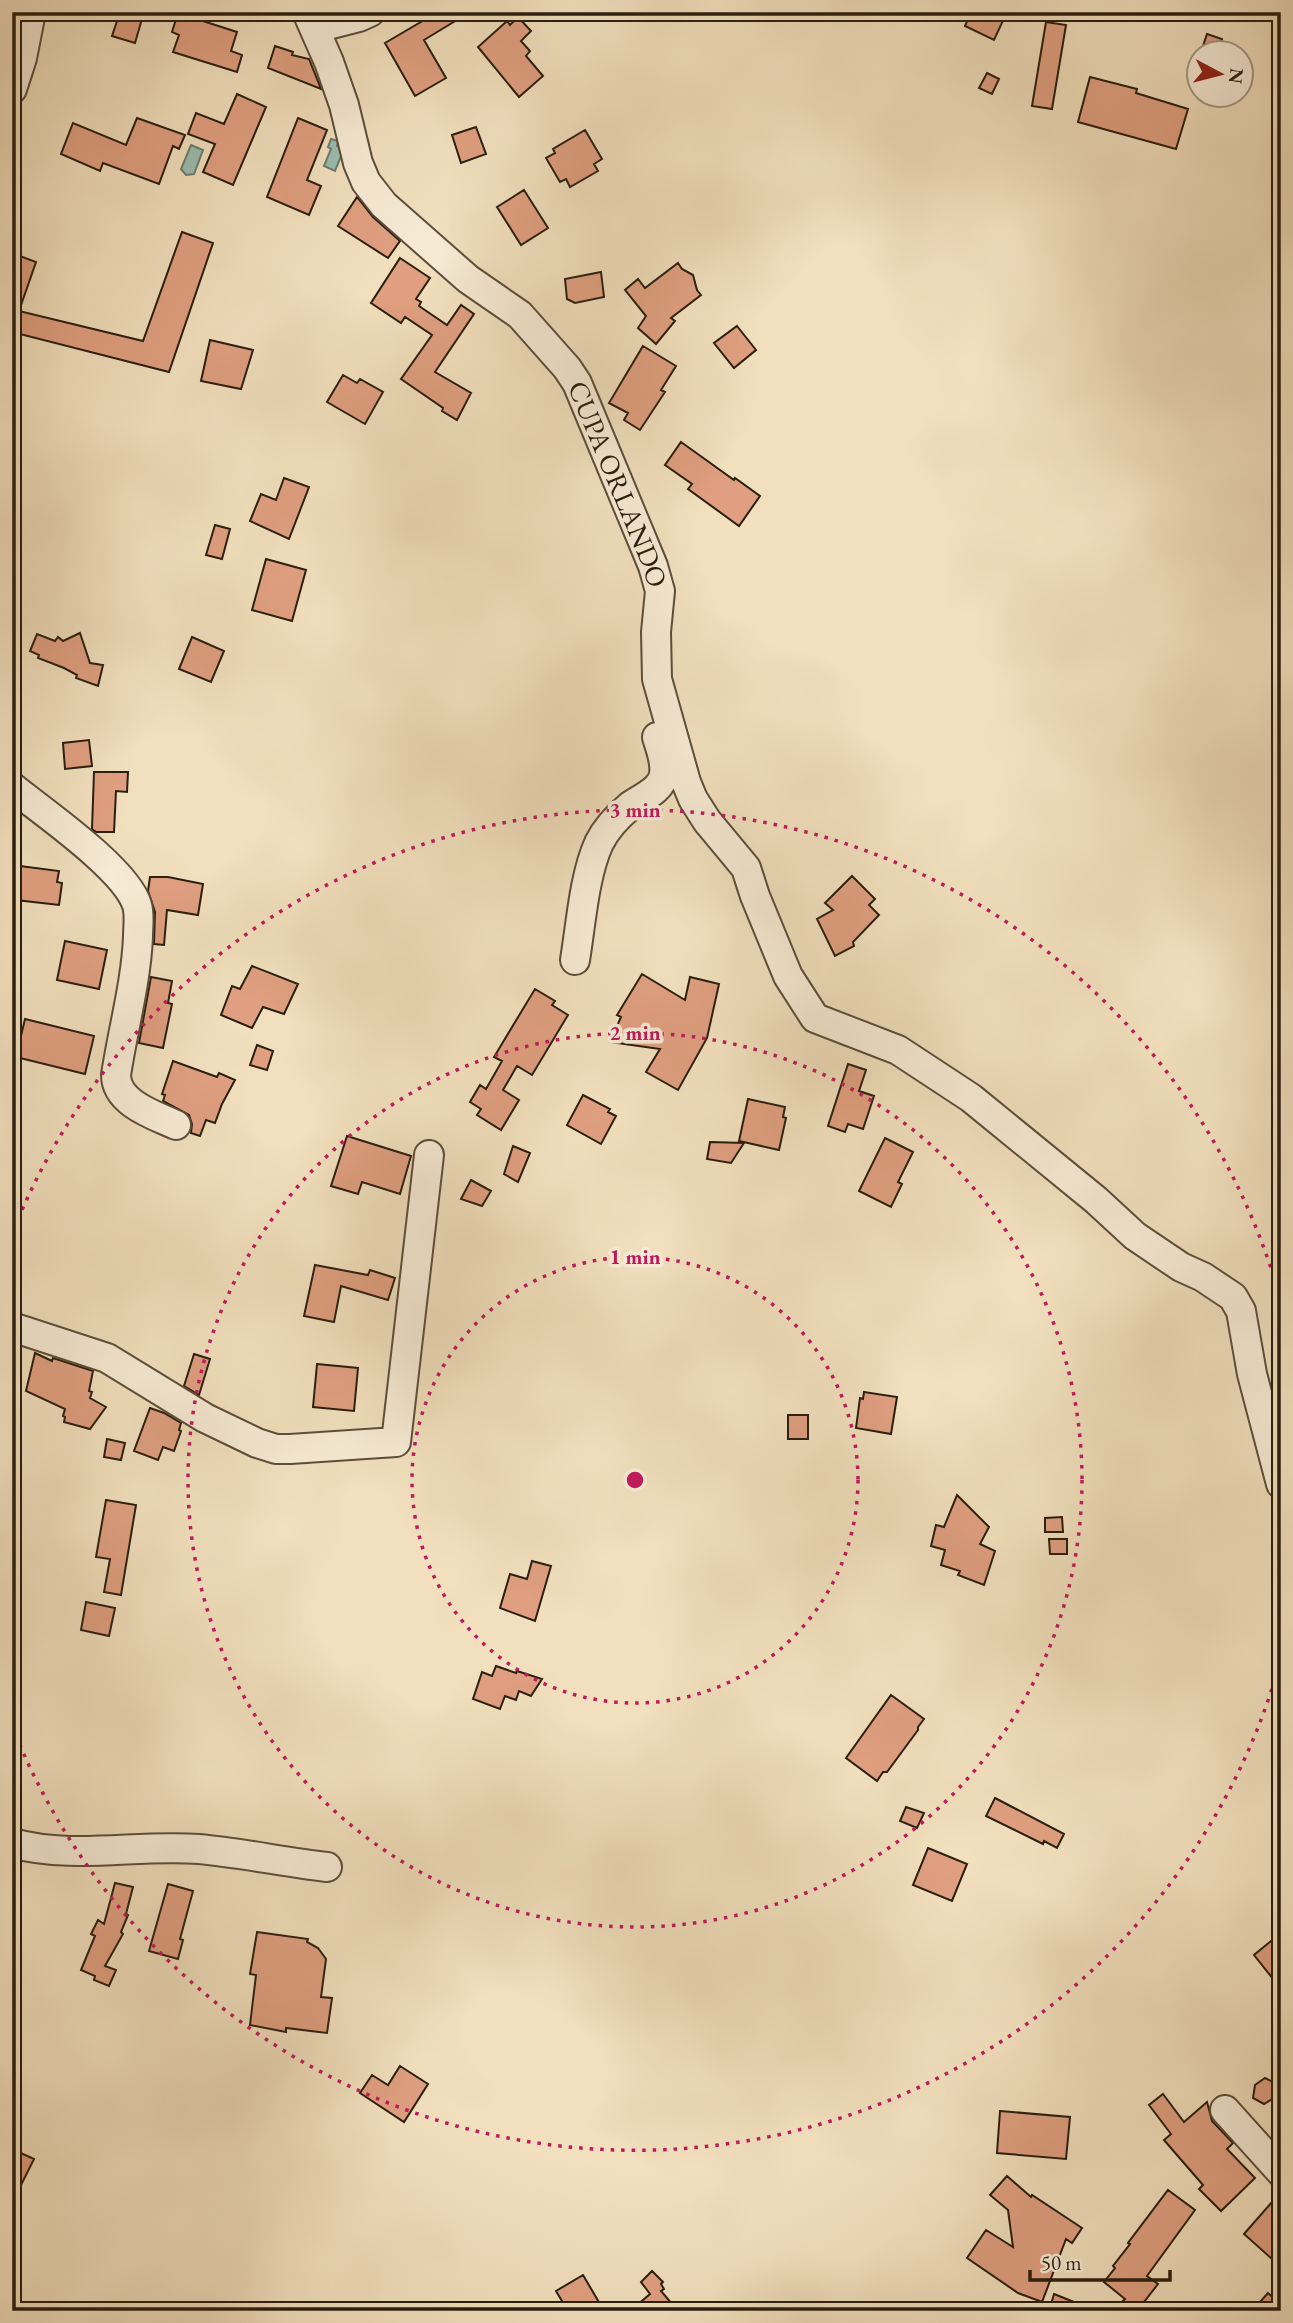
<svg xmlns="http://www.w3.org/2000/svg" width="1293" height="2323" font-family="'EB Garamond',serif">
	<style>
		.water { fill: #9bbdb0; stroke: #6e7d70; stroke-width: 2 }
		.building { fill: #df9f80; stroke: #2a1e0f; stroke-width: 2 }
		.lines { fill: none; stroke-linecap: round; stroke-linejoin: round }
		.minor-casing { stroke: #5c4e3a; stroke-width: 32 }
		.minor { stroke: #f6ead4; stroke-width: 28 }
		.ring { fill: none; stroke: #c2185b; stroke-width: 3.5; stroke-dasharray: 3.5 7 }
		.labels { text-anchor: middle; stroke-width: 7; stroke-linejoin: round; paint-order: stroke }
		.street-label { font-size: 28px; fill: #2a1e0f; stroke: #f6ead4 }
		.centre { fill: #c2185b; stroke: #f6ead4; stroke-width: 3.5 }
		.ring-label { font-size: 21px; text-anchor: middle; font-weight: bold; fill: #c2185b; stroke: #f6ead4; stroke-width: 7; stroke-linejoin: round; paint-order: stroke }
	</style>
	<rect width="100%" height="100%" fill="#f1dfbd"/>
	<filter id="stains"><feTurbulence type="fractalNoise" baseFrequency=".00286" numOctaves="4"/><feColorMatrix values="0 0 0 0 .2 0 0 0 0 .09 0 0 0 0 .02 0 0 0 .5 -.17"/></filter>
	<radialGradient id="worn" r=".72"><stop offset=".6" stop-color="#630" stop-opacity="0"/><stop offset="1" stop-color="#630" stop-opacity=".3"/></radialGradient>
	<!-- water -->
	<path class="water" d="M331,139L338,141L337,146L344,149L335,171L324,166L331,149L328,147Z
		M191,145L203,150L194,174L186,175L181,169Z"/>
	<!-- building -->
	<path class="building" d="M120,12H144L135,43L112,36Z
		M438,12H470L424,40L446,78L415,96L385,43Z
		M971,12H1007L994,40L965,26Z
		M178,13L237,32L231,51L242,55L237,72L173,52L179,35L172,32Z
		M518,17L531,31L521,41L530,51L526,56L543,76L519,97L478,47L507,21L510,25Z
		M1046,22L1066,25L1052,109L1032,106Z
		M1207,34L1222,39L1217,52H1201Z
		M275,46L293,52L292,55L309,59L321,89L268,68Z
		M987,73L999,79L992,94L979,88Z
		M1090,77L1137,89L1136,93L1188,109L1176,149L1078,122Z
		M237,94L266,107L233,185L203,172L215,144L188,134L196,113L224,124Z
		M137,118L185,135L179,149L173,146L159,184L103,163L100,171L61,154L73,123L126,145Z
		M298,118L327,130L307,180L321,186L309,215L267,197Z
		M476,127L486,154L461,163L452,135Z
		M585,130L602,159L594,164L598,171L570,187L566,179L560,182L546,158L555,153L553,149Z
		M524,190L548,228L521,245L497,207Z
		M357,197L373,217L400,241L388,258L338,226Z
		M182,232L213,243L169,372L12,332V253L36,262L19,311L143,341Z
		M400,258L430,278L416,299L421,302L419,306L447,325L461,305L474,314L435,372L471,393L457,420L442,411L443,408L401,379L432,335L405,317L401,323L371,303Z
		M678,263L682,269L693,275L697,290L701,295L671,318L675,321L656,344L638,328L646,316L625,290L638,279L645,288Z
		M601,272L604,297L575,303L567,299L565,279Z
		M737,326L756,350L734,368L714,343Z
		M210,340L253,350L241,389L201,381Z
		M643,346L676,366L661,390L665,392L640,430L624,420L628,413L609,403Z
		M343,375L357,383L360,379L383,392L365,424L327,402Z
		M681,442L734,480L735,478L760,496L739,526L688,489L692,484L665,465Z
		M284,478L309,487L289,539L250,521L261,494L276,500Z
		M215,525L230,529L222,559L206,555Z
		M266,559L306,570L292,621L252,610Z
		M80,633L90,663L103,665L98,686L76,678L77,675L64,668L38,658L39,655L30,651L37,634L55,641L58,637L63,641Z
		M192,637L224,651L211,682L179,669Z
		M89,740L92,766L65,769L63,743Z
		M94,772H128L127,792L116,791L114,832H96L92,829Z
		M20,866L59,871L57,882L62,883L59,905L16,900Z
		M852,876L875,899L869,905L879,915L853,942L854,946L835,956L817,919L833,910L825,903Z
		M150,877H168L203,884L198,915L167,910L164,945L154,944L155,912L148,891Z
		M65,941L107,950L99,989L57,980Z
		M252,966L298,984L284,1014L263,1007L252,1028L221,1015L232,986L240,989Z
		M642,974L685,1000L690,977L719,984L707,1038L678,1090L646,1072L660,1049L610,1042L621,1017L617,1015Z
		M151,977L172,981L168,1003L172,1004L163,1048L139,1043Z
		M535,989L555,1001L552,1005L568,1015L532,1075L517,1066L503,1090L519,1100L501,1130L477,1115L481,1109L470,1102L480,1085L486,1089L502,1061L494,1057Z
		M25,1019L94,1036L85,1074L16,1057Z
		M257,1045L273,1051L267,1070L250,1065Z
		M173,1061L217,1077L219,1073L235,1080L222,1104L215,1123L206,1120L200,1136L191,1133L192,1124L189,1115L163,1101L165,1095L162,1094Z
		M848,1064L866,1070L859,1091L874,1096L863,1129L848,1124L845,1132L828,1126Z
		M583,1095L610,1109L608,1112L616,1116L601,1144L567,1125Z
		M748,1099L785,1107L783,1117L786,1118L779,1150L739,1141Z
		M347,1136L411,1156L400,1194L362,1182L358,1194L331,1186Z
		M885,1138L913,1152L898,1182L902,1184L891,1207L859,1191Z
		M710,1142L744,1143L731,1163L707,1159Z
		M513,1146L530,1153L518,1182L504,1174Z
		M471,1180L491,1191L482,1206L461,1199Z
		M315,1265L368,1275L370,1270L395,1278L388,1300L341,1286L334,1322L304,1316Z
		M35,1353L52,1361L53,1358L93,1371L89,1391L92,1392L90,1398L106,1407L90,1429L64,1422L65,1417L63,1416L65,1409L26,1391Z
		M194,1354L210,1359L199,1395L184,1386Z
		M317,1364L358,1368L354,1411L313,1407Z
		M864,1392L897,1397L891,1434L856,1428L860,1398L863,1399Z
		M150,1408L164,1413L181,1423L179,1430L181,1431L174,1451L163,1447L158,1460L134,1451Z
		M788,1415H808V1439H788Z
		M107,1439L125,1443L121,1460L104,1457Z
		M957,1495L989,1527L980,1544L995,1551L984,1585L958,1575L960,1571L941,1565L945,1550L931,1546L936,1525L944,1527Z
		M106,1500L136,1505L121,1595L104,1592L110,1559L96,1557Z
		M1062,1517L1063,1532H1045V1518Z
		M1049,1539H1067V1554H1050Z
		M532,1561L551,1566L535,1621L500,1608L510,1574L527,1579Z
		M86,1602L115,1608L109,1636L81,1630Z
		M496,1666L516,1673L517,1671L542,1679L531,1696L519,1691L516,1700L505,1696L500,1709L473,1699L482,1672L492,1676Z
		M891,1695L924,1719L918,1727V1730L887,1772H883L877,1781L846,1758Z
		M995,1798L1064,1834L1057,1848L1044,1841L1043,1844L986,1816Z
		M906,1807L924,1813L917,1828L900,1821Z
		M928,1848L967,1864L952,1901L913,1885Z
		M115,1883L133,1887L126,1914L128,1915L121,1932L123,1934L105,1966L116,1970L109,1986L94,1980L95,1976L81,1970L95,1936L91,1934L98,1920L104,1924Z
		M168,1884L193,1891L180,1939L183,1940L178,1959L149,1951Z
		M257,1932L308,1939L307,1942L318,1948L326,1959L321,1997L332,1998L327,2033L286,2028V2032L250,2025L256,1975L250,1974Z
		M1281,1933V1989L1254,1955Z
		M400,2066L428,2084L404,2122L360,2093L372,2075L388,2085Z
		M1265,2078L1277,2084V2096L1264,2104L1253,2098L1255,2085Z
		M1163,2094L1184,2122L1207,2102L1212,2121L1233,2143L1227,2149L1255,2178L1221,2211L1199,2189L1203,2185L1164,2140L1171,2134L1149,2105Z
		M1000,2111L1070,2117L1066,2159L997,2153Z
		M12,2149L34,2159L12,2203Z
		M1007,2176L1031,2197L1032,2195L1082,2228L1072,2243L1066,2239L1042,2302L1018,2293L967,2258L986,2230L1013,2247L1008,2210L990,2195Z
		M1168,2190L1195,2210L1147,2276L1158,2284L1137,2311H1112L1125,2299L1104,2282L1115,2268L1113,2266L1130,2244L1128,2243Z
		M1272,2202L1281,2211V2250L1272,2259L1244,2234Z
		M652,2271L663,2282L661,2284L664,2289L661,2291L678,2311H630L650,2294L641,2282Z
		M583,2275L600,2304L588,2311H568L556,2291Z
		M1268,2293L1281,2305V2311H1252Z
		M1054,2294L1094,2310V2311H1049Z"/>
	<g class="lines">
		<defs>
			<g id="minor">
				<path id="s1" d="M307,12L329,62L344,105L358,163L366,182L384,205L468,279L520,315L567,368L577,383L653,566L660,591L656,632L657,679L686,782L693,799L707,821L746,868L755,896L788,976L815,1018L898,1050L971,1098L1096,1200L1135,1236L1181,1267L1203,1277L1233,1297L1241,1311L1252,1374L1281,1484"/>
				<path d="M316,28L359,17L370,12"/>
				<path d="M12,89L22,58L31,12"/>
				<path d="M12,787C43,812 126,869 137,905C140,915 138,926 138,937C136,983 123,1029 116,1075C116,1103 154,1115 176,1125"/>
				<path d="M575,960C581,924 584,876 599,843C606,829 618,816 630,806C643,797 662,790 664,774C666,761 660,748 657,737"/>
				<path d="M12,1327L107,1358L205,1418L257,1443L276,1449H290L396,1442L429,1155"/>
				<path d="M12,1843C73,1860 137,1844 199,1849C242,1853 284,1862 327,1867"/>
				<path d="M1225,2110L1281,2172"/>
			</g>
		</defs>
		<!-- minor casing -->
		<use href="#minor" class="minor-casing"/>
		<!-- minor -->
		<use href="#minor" class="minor"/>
	</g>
	<!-- distance rings -->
	<g class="ring">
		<circle cx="635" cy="1480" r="223"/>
		<circle cx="635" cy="1480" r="447"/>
		<path d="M1281 1659A670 670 0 0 1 14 1731M14 1229A670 670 0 0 1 1281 1301"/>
	</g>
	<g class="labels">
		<!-- street labels -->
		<g class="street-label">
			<text dy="10" stroke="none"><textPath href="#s1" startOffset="583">CUPA ORLANDO</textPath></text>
		</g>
	</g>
	<circle cx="635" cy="1480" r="10" class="centre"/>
	<g class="ring-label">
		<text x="635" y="817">3 min</text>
		<text x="635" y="1040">2 min</text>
		<text x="635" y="1264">1 min</text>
	</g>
	<!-- margin -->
	<rect width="1293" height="2323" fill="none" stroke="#f1dfbd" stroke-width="42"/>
	<rect x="14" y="14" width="1265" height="2295" fill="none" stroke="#2a1e0f" stroke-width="3.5"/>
	<rect x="21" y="21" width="1251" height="2281" fill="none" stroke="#2a1e0f" stroke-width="2"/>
	<!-- north arrow -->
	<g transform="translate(1220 74) rotate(97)"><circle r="33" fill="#f6ead4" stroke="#a49885" stroke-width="2"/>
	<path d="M0-5L12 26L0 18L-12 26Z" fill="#8f2418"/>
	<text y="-10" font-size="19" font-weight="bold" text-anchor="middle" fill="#2a1e0f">N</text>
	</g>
	<!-- scale -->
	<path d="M1030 2270v10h140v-10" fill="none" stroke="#2a1e0f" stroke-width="3.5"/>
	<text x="1041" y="2270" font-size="21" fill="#2a1e0f" stroke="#f6ead4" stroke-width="5" paint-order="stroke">50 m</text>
	<rect width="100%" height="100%" filter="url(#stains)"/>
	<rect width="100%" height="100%" fill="url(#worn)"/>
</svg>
